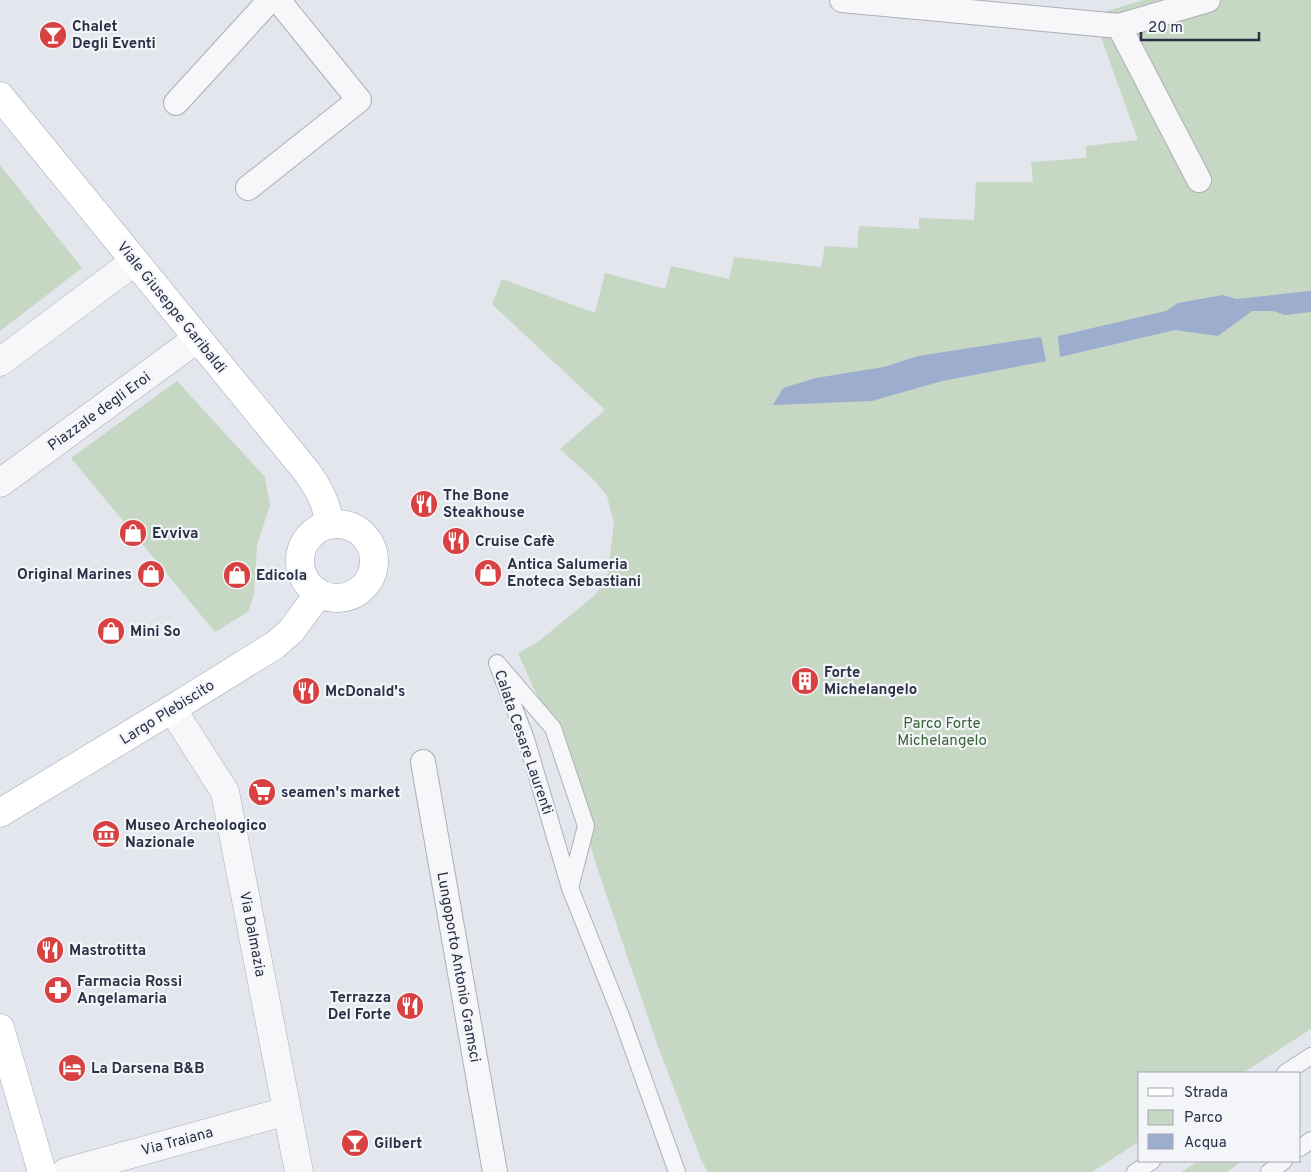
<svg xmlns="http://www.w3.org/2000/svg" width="1311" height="1172" font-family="Overpass,sans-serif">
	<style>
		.green { fill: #c6d7c4 }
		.water { fill: #9cadce }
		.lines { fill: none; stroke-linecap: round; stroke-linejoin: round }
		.service-casing { stroke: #acafba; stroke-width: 18 }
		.pedestrian-casing { stroke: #acafba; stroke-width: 26 }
		.minor-casing { stroke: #acafba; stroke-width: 29 }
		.primary-casing { stroke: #a2a8b9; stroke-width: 29 }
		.service { stroke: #f7f7fa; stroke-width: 16 }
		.pedestrian { stroke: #f7f7fa; stroke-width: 24 }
		.minor { stroke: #f7f7fa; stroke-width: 28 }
		.primary { stroke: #fff; stroke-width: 28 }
		.labels { text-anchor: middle; stroke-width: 4.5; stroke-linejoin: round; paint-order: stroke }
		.poi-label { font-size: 15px; font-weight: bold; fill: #2a3046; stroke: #f4f5f9; text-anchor: start }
		.street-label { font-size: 15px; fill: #2a3046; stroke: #f4f5f9 }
		.park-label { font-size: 15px; fill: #386336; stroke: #f4f5f9 }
	</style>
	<rect width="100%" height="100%" fill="#e3e6ec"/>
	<!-- green -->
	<path class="green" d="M1144,0H1311V1029L1243,1073H1140V1141L1092,1172H708L702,1162L656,1041L599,873L558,743L518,653L539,641L595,595L607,578L614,523L607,496L594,480L560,449L605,410L492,304L502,279L595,313L605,273L665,289L671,266L729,279L734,257L821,267L825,246L857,248L859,226L919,229V218L974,220L976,182H1033L1031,162L1086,158V146L1138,140L1093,15Z
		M0,165L82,268L0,331Z
		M177,381L265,477L270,505L257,545L254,595L248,612L215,632L71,458Z
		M1199,1161H1242L1227,1172H1181Z"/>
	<!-- water -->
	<path class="water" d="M1311,291V312L1285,315L1273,311H1252L1218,336L1175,330L1060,357L1058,336L1166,311L1178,303L1223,295L1236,299Z
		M1041,337L1046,361L942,381L872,401L773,405L783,388L816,378L884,367L918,356Z"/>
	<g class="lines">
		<defs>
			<path id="service" d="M497,663L553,728L586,826L570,888L526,739Z
				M570,888L621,1016L677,1172
				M1285,1073L1311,1056
				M1300,1148L1311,1140
				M1135,1172L1152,1161
				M1269,1172L1284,1161"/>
			<path id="pedestrian" d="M842,0L1119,26L1199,180
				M1119,26L1208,0
				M176,103L270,0
				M248,188L359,100L278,0
				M423,762L495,1172"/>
			<path id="minor" d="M0,362L135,261
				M0,483L198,338
				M172,709L225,792L299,1172
				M66,1172L287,1111"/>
			<path id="primary" d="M0,96L307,472C319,489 327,504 330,525
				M300 561a37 37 0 1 1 74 0a37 37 0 1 1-74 0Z
				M0,813L172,709L275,645L291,631L319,593
				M0,1028L42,1172"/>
		</defs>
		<!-- service casing -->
		<use href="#service" class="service-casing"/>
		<!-- pedestrian casing -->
		<use href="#pedestrian" class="pedestrian-casing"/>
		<!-- minor casing -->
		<use href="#minor" class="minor-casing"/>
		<!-- primary casing -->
		<use href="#primary" class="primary-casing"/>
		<!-- service -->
		<use href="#service" class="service"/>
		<!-- pedestrian -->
		<use href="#pedestrian" class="pedestrian"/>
		<!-- minor -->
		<use href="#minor" class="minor"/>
		<!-- primary -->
		<use href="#primary" class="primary"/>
	</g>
	<!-- icons -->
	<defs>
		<symbol id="bar-disc" viewBox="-11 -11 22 22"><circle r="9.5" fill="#d84142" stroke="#f4f5f9"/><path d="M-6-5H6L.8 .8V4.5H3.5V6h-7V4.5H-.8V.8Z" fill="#fff"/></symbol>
		<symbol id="restaurant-disc" viewBox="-11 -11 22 22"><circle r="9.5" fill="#d84142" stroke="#f4f5f9"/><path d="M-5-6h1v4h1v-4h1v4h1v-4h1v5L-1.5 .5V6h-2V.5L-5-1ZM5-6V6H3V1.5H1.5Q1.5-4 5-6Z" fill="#fff"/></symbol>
		<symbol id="shop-disc" viewBox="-11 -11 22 22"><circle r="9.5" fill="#d84142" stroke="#f4f5f9"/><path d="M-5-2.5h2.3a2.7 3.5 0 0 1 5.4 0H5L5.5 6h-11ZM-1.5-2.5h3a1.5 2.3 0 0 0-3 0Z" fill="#fff"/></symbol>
		<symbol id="building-disc" viewBox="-11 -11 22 22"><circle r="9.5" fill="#d84142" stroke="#f4f5f9"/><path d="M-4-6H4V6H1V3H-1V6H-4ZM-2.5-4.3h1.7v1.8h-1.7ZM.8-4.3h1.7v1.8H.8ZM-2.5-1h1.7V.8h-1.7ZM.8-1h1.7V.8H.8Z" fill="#fff"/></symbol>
		<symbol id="supermarket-disc" viewBox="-11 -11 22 22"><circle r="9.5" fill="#d84142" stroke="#f4f5f9"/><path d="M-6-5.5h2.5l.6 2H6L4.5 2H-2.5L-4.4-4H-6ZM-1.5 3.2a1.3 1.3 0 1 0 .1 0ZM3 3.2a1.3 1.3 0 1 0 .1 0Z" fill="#fff"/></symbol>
		<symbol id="museum-disc" viewBox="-11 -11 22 22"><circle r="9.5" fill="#d84142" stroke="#f4f5f9"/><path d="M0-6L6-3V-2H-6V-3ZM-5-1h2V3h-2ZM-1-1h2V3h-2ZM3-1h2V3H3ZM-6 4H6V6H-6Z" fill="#fff"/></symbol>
		<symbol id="pharmacy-disc" viewBox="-11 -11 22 22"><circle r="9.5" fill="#d84142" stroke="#f4f5f9"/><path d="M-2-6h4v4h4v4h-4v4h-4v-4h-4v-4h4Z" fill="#fff"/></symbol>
		<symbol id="hotel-disc" viewBox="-11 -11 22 22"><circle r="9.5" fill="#d84142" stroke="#f4f5f9"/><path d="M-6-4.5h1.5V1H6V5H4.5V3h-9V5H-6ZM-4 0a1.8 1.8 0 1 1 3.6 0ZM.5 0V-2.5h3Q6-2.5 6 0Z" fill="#fff"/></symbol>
	</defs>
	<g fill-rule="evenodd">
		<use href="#bar-disc" x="37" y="19" width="32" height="32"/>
		<use href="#restaurant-disc" x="408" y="488" width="32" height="32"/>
		<use href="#shop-disc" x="117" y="517" width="32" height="32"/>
		<use href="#restaurant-disc" x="440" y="525" width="32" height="32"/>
		<use href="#shop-disc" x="472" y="557" width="32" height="32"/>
		<use href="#shop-disc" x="135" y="558" width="32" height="32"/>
		<use href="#shop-disc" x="221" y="559" width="32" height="32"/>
		<use href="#shop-disc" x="95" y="615" width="32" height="32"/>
		<use href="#building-disc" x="789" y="665" width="32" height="32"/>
		<use href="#restaurant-disc" x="290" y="675" width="32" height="32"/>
		<use href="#supermarket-disc" x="246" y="776" width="32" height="32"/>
		<use href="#museum-disc" x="90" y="818" width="32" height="32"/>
		<use href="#restaurant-disc" x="34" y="934" width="32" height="32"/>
		<use href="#pharmacy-disc" x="42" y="974" width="32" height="32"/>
		<use href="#restaurant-disc" x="394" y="990" width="32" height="32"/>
		<use href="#hotel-disc" x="56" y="1052" width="32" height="32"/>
		<use href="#bar-disc" x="339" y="1127" width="32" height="32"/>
	</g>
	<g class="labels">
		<!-- poi labels -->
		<g class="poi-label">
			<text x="72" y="31">Chalet<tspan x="72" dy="17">Degli Eventi</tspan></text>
			<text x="443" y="500">The Bone<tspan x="443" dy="17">Steakhouse</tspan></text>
			<text x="152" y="538">Evviva</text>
			<text x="475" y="546">Cruise Cafè</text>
			<text x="507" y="569">Antica Salumeria<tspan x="507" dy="17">Enoteca Sebastiani</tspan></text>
			<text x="132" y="579" text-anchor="end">Original Marines</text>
			<text x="256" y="580">Edicola</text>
			<text x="130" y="636">Mini So</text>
			<text x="824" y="677">Forte<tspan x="824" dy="17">Michelangelo</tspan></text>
			<text x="325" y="696">McDonald's</text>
			<text x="281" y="797">seamen's market</text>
			<text x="125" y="830">Museo Archeologico<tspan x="125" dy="17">Nazionale</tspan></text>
			<text x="69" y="955">Mastrotitta</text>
			<text x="77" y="986">Farmacia Rossi<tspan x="77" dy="17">Angelamaria</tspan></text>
			<text x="391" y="1002" text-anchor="end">Terrazza<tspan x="391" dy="17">Del Forte</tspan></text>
			<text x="91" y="1073">La Darsena B&amp;B</text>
			<text x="374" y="1148">Gilbert</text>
		</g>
		<!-- street labels -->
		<g class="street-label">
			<text transform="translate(172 307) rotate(51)" y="5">Viale Giuseppe Garibaldi</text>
			<text transform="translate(99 411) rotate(-36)" y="5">Piazzale degli Eroi</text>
			<text transform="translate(167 712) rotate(-32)" y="5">Largo Plebiscito</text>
			<text transform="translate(524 742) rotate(71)" y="5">Calata Cesare Laurenti</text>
			<text transform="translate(253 934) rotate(79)" y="5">Via Dalmazia</text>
			<text transform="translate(459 967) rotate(80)" y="5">Lungoporto Antonio Gramsci</text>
			<text transform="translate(177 1141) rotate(-15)" y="5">Via Traiana</text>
		</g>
		<!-- park labels -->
		<g class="park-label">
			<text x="942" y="728">Parco Forte<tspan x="942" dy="17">Michelangelo</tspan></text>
		</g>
	</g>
	<!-- legend -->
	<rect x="1138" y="1072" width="162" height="90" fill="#f4f5f9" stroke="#a3a6b1"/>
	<rect x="1148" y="1088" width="25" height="8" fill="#ffffff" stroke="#a3a6b1"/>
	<text x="1184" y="1097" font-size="15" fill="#2a3046">Strada</text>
	<rect x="1148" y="1110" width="25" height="15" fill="#c6d7c4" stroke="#a3a6b1"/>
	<text x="1184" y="1122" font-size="15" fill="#2a3046">Parco</text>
	<rect x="1148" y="1134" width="25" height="15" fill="#9cadce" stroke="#a3a6b1"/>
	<text x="1184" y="1147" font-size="15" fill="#2a3046">Acqua</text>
	<!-- scale -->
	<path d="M1141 32v8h118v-8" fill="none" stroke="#2a3046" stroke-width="2.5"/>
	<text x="1148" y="32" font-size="15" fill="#2a3046" stroke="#f4f5f9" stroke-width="4" paint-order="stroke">20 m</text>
</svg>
